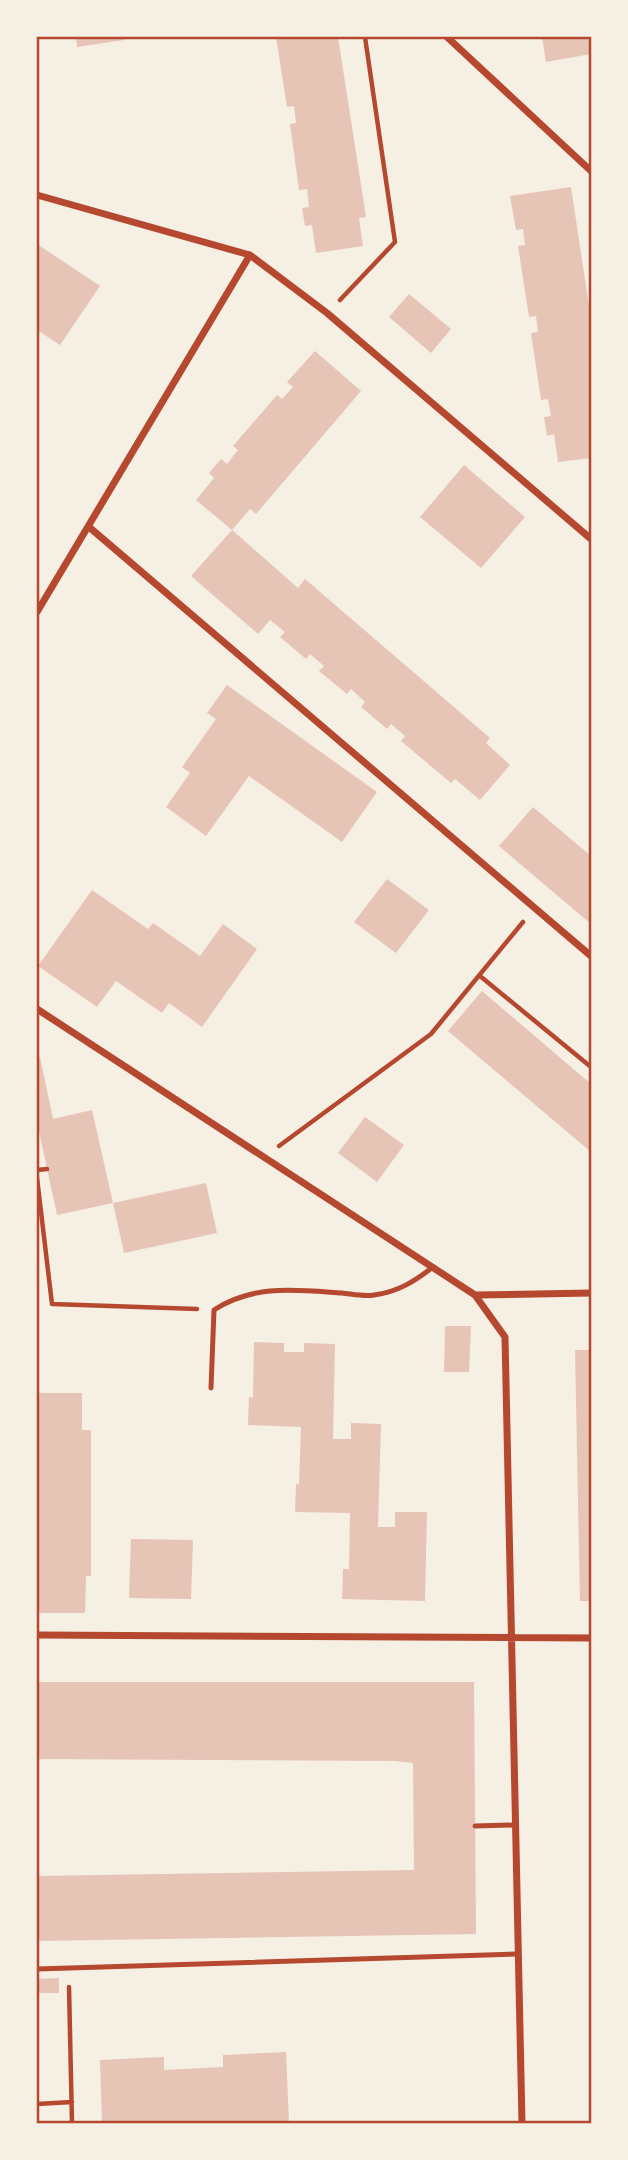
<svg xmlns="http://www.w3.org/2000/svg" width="628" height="2160" font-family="'Fira Sans',sans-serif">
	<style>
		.building { fill: #e6c5b7 }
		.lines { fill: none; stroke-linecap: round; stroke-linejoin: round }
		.path { stroke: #b5482f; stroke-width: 4.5 }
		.service { stroke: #b5482f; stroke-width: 5 }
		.minor { stroke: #b5482f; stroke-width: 7 }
		.neatline { fill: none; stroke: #b5482f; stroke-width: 2.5 }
	</style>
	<rect width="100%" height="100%" fill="#f6efe4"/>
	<!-- building -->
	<path class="building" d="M76,37H124V40L77,47Z
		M276,37H338L366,217L359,218L363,246L316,253L312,225L305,226L302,208L309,207L307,189L299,190L290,124L296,123L294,106L287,107Z
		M542,37H591V54L546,62Z
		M571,187L591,319V458L558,462L554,434L547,436L544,417L551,416L548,399L541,400L531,333L538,332L536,316L529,317L518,246L525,245L523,229L516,230L510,196Z
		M37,244L100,286L60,345L37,330Z
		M409,294L451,329L431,353L389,317Z
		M315,351L361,391L256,514L250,509L232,530L298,588L305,579L490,738L486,743L510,765L480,800L455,779L451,783L401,741L405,736L391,724L387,729L361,707L365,702L351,689L347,694L319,671L324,666L310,654L306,659L280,637L285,632L270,620L258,634L191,576L232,530L196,500L214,478L209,473L221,459L227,464L238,450L233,446L277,395L282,399L293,387L287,382Z
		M464,465L525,517L481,568L420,517Z
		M227,685L377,792L342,842L249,776L206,836L166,807L190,773L182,767L216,719L207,713Z
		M533,807L591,856V924L499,846Z
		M387,879L429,910L396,953L354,922Z
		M92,890L148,929L153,923L200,956L223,924L257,949L202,1027L169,1003L162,1013L116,981L97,1007L38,966Z
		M482,991L591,1084V1152L448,1031Z
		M40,1057L53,1119L92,1110L113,1203L206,1183L217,1233L124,1253L113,1203L57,1215L37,1122V1058Z
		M365,1117L404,1145L377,1182L338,1153Z
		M445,1326H471L469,1372H444Z
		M254,1342L284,1343V1352H304V1343L335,1344L333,1439H351V1423L381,1424L378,1527H395V1512H427L425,1601L342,1599L343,1569H349L350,1513L295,1512L296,1484H299L301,1427L248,1425L249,1397L253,1398Z
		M575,1350H591V1601H580Z
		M37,1393H82V1430H91V1576H86L85,1613H37Z
		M131,1539L193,1540L191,1599L129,1598Z
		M37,1682H474L476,1934L37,1941V1876L414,1870L413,1763L395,1761L37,1759Z
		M59,1978V1993H37V1979Z
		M286,2052L289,2123H102L100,2060L164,2057V2070L223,2067V2055Z"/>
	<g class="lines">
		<!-- path -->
		<path class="path" d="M340,300L395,242L365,37
			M480,976L591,1067
			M279,1146L431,1034L523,922
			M37,1170L47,1169
			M37,1178L52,1304L197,1309
			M69,1987L72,2123
			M37,2104L72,2102"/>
		<!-- service -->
		<path class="service" d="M211,1388L214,1310C253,1284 297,1290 342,1293C352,1294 364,1297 374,1295C398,1292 415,1281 433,1267
			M475,1826L514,1825
			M37,1969L517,1954"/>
		<!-- minor -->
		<path class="minor" d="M447,37L591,171
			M37,195L250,255L327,313L591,539
			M89,527L591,956
			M37,612L250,255
			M37,1009L475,1295L505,1337L522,2123
			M475,1295L591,1293
			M37,1635L591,1638"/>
	</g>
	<!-- border -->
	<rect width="628" height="2160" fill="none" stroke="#f6efe4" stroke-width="77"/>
	<rect x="38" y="38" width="552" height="2084" class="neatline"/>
</svg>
